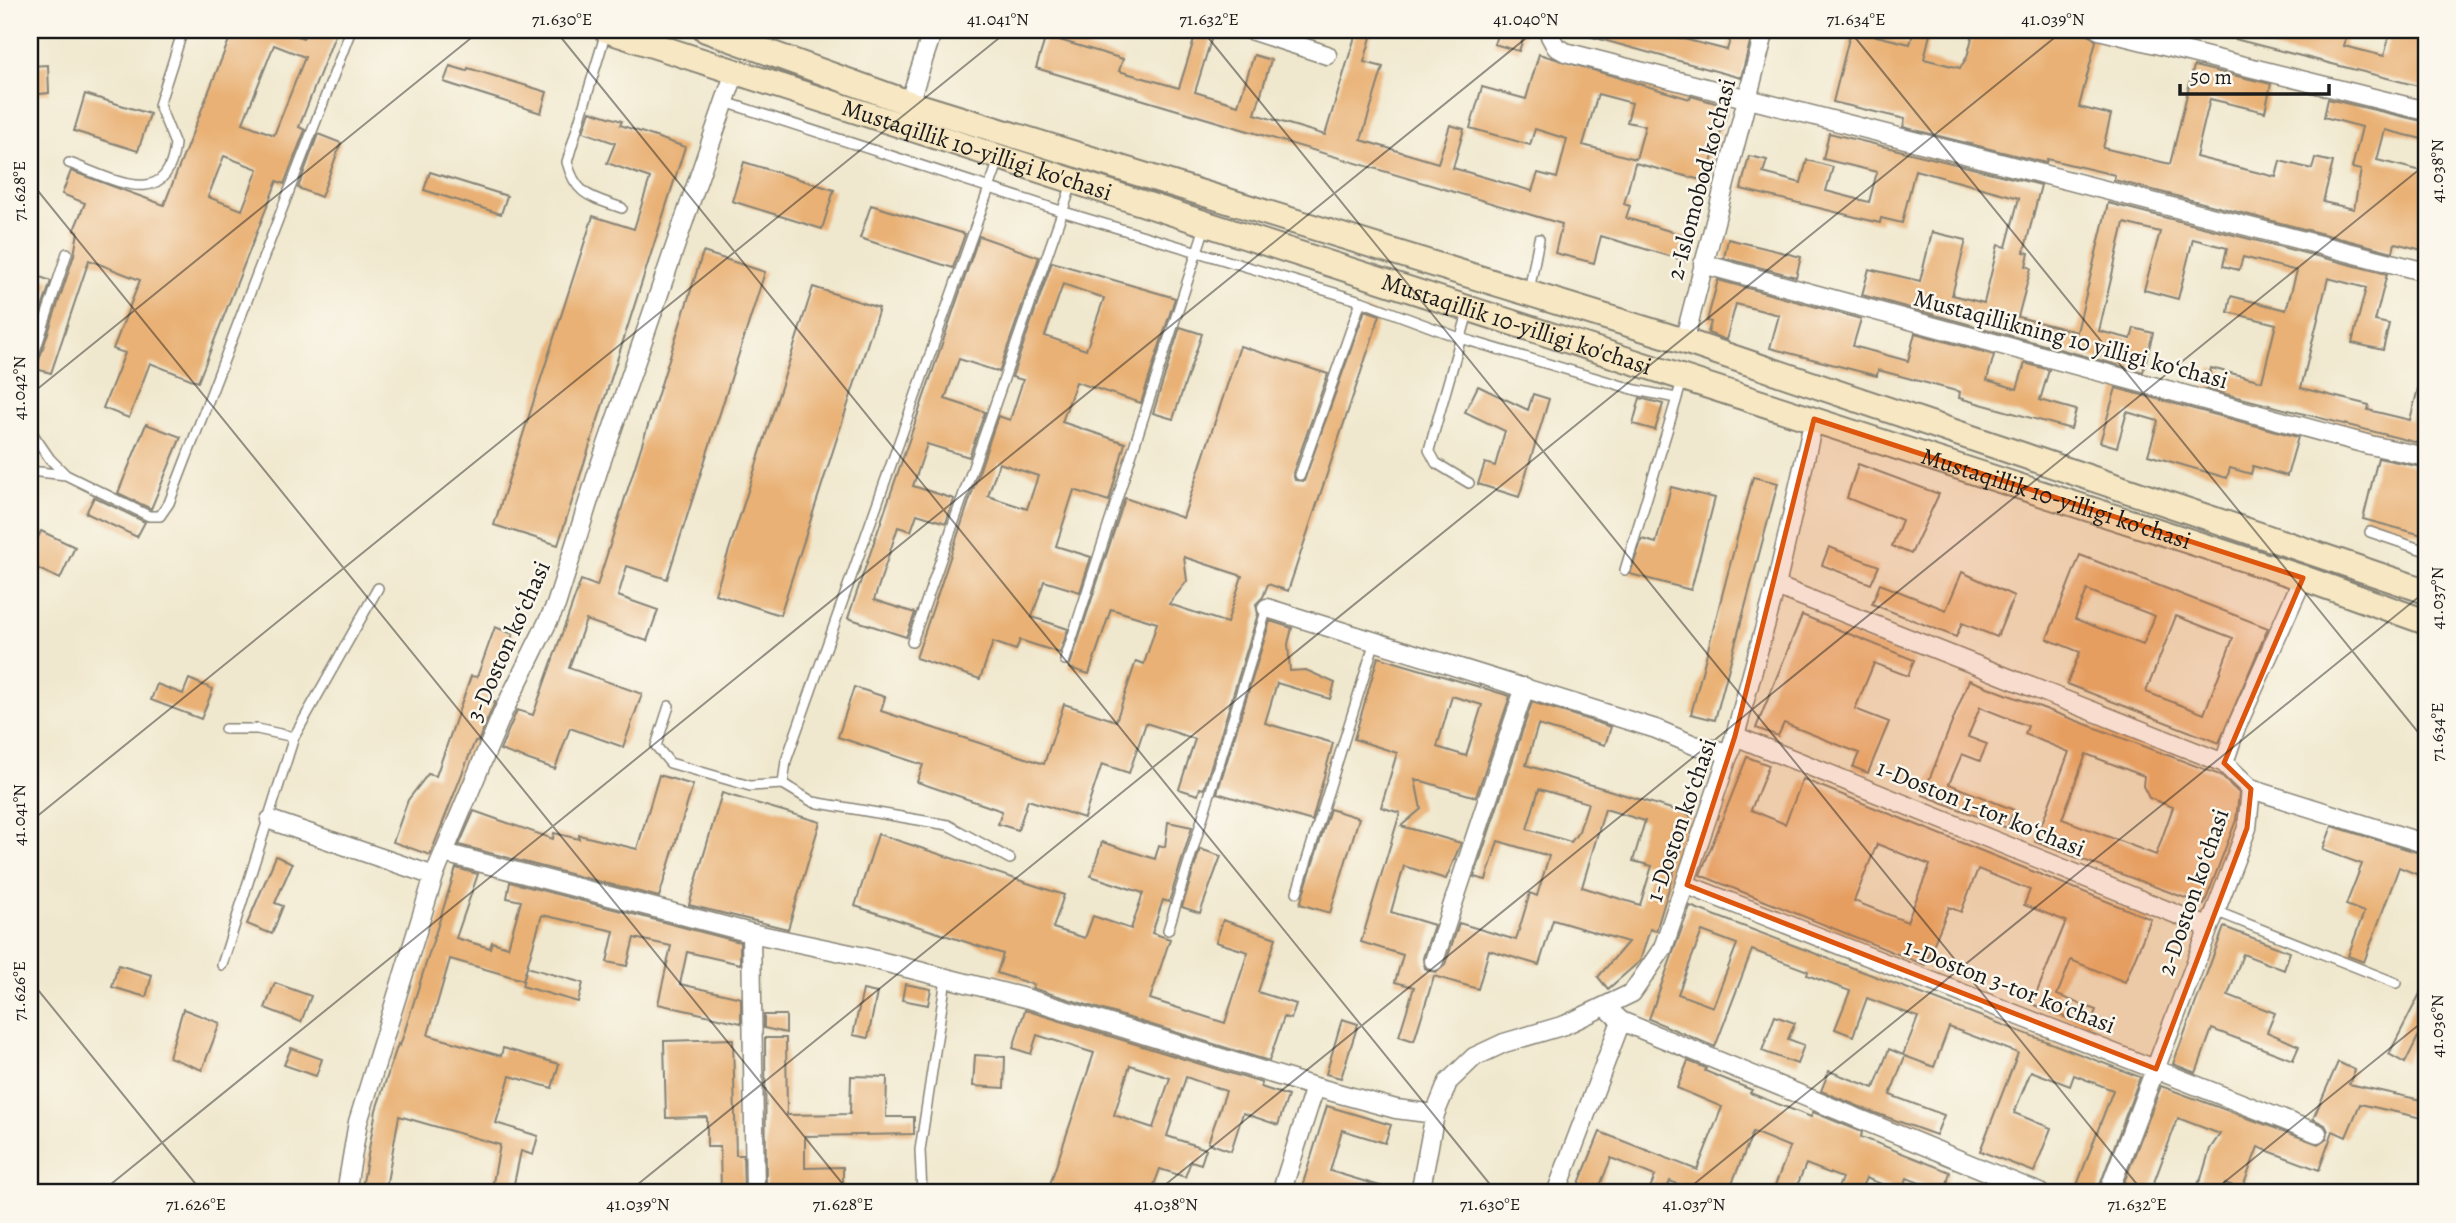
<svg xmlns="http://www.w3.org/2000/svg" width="2456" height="1223" font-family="Alegreya,serif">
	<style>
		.building { fill: #e9b175; fill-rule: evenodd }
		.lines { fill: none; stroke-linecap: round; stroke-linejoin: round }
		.service-casing { stroke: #868275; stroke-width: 12 }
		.minor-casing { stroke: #868275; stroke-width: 21 }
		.secondary-casing { stroke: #868275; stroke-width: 28 }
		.service { stroke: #fff; stroke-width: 9 }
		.minor { stroke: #fff; stroke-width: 18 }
		.secondary { stroke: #f7e8c3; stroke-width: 24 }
		.marked { fill: #de560d; fill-opacity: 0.2; stroke: #de560d; stroke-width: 5; stroke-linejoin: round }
		.ticks { fill: none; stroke: #1c1c1c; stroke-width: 2; stroke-opacity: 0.45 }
		.labels { text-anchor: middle; stroke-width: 5; stroke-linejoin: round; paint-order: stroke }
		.street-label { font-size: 24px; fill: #1c1c1c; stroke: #fbf7ec }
		.neatline { fill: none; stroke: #1c1c1c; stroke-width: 2.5 }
		.ticks-label { font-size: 18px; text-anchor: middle; fill: #1c1c1c }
	</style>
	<rect width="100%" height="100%" fill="#fbf7ec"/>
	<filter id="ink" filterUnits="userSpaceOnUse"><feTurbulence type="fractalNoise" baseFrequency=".0143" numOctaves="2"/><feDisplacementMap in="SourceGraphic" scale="14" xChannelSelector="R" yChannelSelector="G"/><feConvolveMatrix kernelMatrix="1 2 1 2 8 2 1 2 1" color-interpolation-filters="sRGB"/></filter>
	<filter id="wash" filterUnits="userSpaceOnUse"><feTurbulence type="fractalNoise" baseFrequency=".00686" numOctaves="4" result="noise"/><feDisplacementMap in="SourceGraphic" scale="28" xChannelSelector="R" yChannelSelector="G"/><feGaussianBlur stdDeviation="1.57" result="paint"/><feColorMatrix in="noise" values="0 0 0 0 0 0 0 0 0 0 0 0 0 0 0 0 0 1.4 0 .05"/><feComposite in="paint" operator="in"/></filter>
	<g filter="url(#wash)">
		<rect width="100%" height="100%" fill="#f0e8ce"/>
		<g id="blocks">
			<!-- building -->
			<path class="building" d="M233,30H281L303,38L307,30H337L299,127L305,130L284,184L277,181L198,382L150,363L129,418L103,408L125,353L113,349L140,280L89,260L51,373L36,369L74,255L78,232L74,230L85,203L62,194L71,171L164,205ZM274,45L305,57L274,135L243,123ZM224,156L258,169L242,210L208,197Z
				M1197,30H1214L1195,92L1238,105L1254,55L1271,60L1255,114L1325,135L1357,30H1373L1364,62L1383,67L1361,140L1438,163L1450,125L1464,129L1453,168L1532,191L1538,173L1557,178L1567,139L1535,129L1530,145L1470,128L1482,87L1526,99L1539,54L1690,99L1691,96L1729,107L1705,181L1635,163L1624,204L1630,206L1626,218L1693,238L1686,261L1601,236L1594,263L1555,253L1562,224L1036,68L1046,36L1123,59L1119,71L1179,88ZM1598,94L1632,103L1627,122L1645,126L1636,159L1583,145Z
				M1499,30H1526L1519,51L1494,44Z
				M1586,30H1678L1676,37L1727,50L1733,30H1753L1741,78L1585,35Z
				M1851,30L1910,44L1914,30H1931L1924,59L1960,68L1967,57L1974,30H2069L2089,34L2096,41L2079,107L2111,115L2103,148L2170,164L2194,66L2271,84L2265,112L2210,99L2196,157L2276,177L2280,161L2312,169L2315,158L2333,162L2323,202L2354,209L2361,170L2352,168L2362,127L2324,117L2328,99L2426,122V140L2385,130L2377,160L2426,172V251L2395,243L2393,252L2114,180L2115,175L2047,159L2046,163L1903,127L1905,119L1833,102Z
				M2220,30H2348L2344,46L2384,56L2391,30H2426V88L2219,35Z
				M48,65L49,93L30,95V66Z
				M450,66L467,71L468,68L547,92L541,113L444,82Z
				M85,94L150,114L138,151L74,131Z
				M590,111L622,121L620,125L685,147L558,545L494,525L593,216L634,229L650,178L607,163L615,143L583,132Z
				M1829,133L2041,185L2024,252L2029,253L2026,266L2031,268L2018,317L2077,332L2108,203L2387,274L2375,321L2389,324L2383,350L2352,343L2366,288L2328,278L2301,388L2369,405L2368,410L2410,420L2421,377L2426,378V445L2206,389L2211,368L2262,381L2276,324L2228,312L2231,296L2286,310L2297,271L2243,257L2239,270L2223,266L2227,248L2193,239L2178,299L2144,290L2160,232L2124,223L2099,331L2131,339L2134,328L2153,333L2143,372L1862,295L1869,269L1920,281L1932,232L1966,240L1952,295L1984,303L1998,245L2006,247L2019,198L1915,170L1902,223L1881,218L1880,223L1741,189L1749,156L1767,160L1763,173L1801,183L1807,160L1833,167L1826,191L1869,202L1877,172L1823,159Z
				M318,134L341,143L321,197L298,188Z
				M744,162L834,190L822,229L732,201Z
				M430,172L507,196L501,214L424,190Z
				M871,205L965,234L953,268L860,238Z
				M979,236L1039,257L999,372L959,359L945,399L985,412L969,457L927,444L913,486L954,499L946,523L917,514L911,531L898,527L874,600L915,613L906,637L848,618Z
				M1728,239L1801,257L1796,277L1724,258Z
				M703,252L765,272L667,579L627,566L618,596L658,610L647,641L586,620L569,668L642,694L623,747L570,728L555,769L500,750L517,710L533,715L581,580L597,586Z
				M1052,262L1175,298L1141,403L1076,382L1062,422L1125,443L1109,501L1074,490L1056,546L1091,557L1080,592L1044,581L1032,617L1068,629L1060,653L1020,640L1016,650L993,642L980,679L916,658L998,416L1010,420L1023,380L1012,377ZM1063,284L1104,298L1086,350L1045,336ZM999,463L1038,476L1027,509L988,496Z
				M30,273L51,281L30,344Z
				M1718,280L1861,319L1853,346L1908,361L1915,333L1994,355L1987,380L2017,389L2025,363L2049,370L2040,400L2076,410L2071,429L1959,398L1960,392L1878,370L1877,376L1770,348L1779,315L1736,304L1726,340L1708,333L1711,322L1707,321Z
				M813,287L879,308L780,615L715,594Z
				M1365,310L1380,315L1288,591L1268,584L1263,597L1256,604L1258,614L1204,789L1200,788L1198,795L1179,789L1195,739L1146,723L1129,773L1102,764L1084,818L1028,800L1018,830L998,824L1002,811L917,782L923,765L838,737L854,687L885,697L881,711L1044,764L1064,704L1116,721L1136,661L1144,664L1157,623L1111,609L1089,674L1069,668L1125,498L1183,518L1240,346L1328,374L1293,473L1295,480L1304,481ZM1184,557L1242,576L1227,623L1169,604L1187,581Z
				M1180,327L1202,334L1173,419L1153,413Z
				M1478,386L1528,410L1533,394L1549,399L1519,497L1478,484L1485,463L1495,466L1505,431L1465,412Z
				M2116,388L2298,437L2287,476L2253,466L2251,474L2230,468L2227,478L2148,455L2158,421L2127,412L2117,447L2100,442Z
				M1640,398L1663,404L1655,430L1633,424Z
				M146,424L181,437L151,509L118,493Z
				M2378,458L2426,468V536L2363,519Z
				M1858,464L1939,494L1911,554L1892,546L1902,520L1847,498Z
				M1753,477L1778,483L1715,720L1691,714Z
				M1671,487L1715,498L1691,590L1630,574L1642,539L1656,543Z
				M94,497L145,522L137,537L86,513Z
				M41,531L75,547L60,579L30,565V554Z
				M1829,547L1879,566L1871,584L1822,565Z
				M2080,555L2268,628L2219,743L2067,684L2080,652L2047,639ZM2087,590L2155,616L2143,645L2075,619ZM2176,616L2233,638L2204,714L2146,692Z
				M1962,572L2014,596L1997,637L1962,623L1956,637L1872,604L1880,584L1946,610Z
				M1802,615L1914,660L1908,676L1874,663L1855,709L1889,722L1868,773L1853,767L1859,753L1784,723L1778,736L1756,728Z
				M1270,621L1292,628L1288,644L1290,671L1306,670L1335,683L1330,699L1277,683L1265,723L1333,743L1312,821L1217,793Z
				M495,627L513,634L490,700L495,702L478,742L475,741L430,855L393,842L408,800L428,774L436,776L471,676L477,677Z
				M1378,657L1510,696L1476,797L1415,779L1421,809L1401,826L1461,843L1446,879L1404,866L1391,912L1434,925L1423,958L1425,968L1430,971L1437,972L1445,965L1459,923L1516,940L1530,893L1537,896L1549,856L1498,841L1486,880L1474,877L1532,702L1611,727L1605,745L1538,725L1526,765L1691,815L1656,931L1650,929L1640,961L1608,989L1598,977L1628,942L1553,920L1539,965L1489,950L1478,989L1434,976L1414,1041L1399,1036L1414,987L1395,982L1403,955L1361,942L1400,813L1381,807L1397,753L1354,739ZM1452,696L1482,705L1466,756L1437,747ZM1539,789L1588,803L1579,831L1571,842L1527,829ZM1605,809L1645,821L1633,861L1652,866L1640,905L1582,887Z
				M189,679L213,689L201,719L151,700L157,684L183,694Z
				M1969,680L2220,775L2239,793L2236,820L2204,905L2035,842L2069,752L2025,734L2028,726L1980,707L1968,737L1987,744L1980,761L1962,754L1949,784L2014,810L2007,828L1923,795ZM2086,754L2144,776L2143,786L2149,798L2173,807L2156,855L2062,819Z
				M1747,757L1769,765L1751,810L1785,824L1803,779L2151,919L2125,982L2071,960L2057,995L2096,1010L2089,1027L2032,1004L2066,921L2024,905L2030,890L1978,869L1961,912L1949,907L1925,965L1700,875ZM1877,844L1930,865L1907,922L1854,901Z
				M659,775L693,785L659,897L459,845L474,811L553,839L554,833L579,839V835L637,849Z
				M722,793L820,822L788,929L689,905Z
				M1330,809L1359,818L1330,913L1300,904Z
				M1168,822L1192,827L1169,902L1163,900L1152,933L1170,939L1150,999L1225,1023L1248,952L1216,942L1223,920L1276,938L1258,992L1296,1004L1291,1019L1284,1017L1269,1061L1032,988L1034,985L997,973L1003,954L855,906L878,834L1064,895L1053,928L1085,938L1093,916L1131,929L1143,893L1091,876L1102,842L1155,859L1159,845L1165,847Z
				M2332,826L2426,855V878L2399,867L2364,962L2348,956L2364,912L2346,905L2362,864L2323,850Z
				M1200,849L1221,856L1200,913L1182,907Z
				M276,856L292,864L275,903L283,906L272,934L247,924Z
				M456,868L478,874L456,938L490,948L492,942L508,947L521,901L507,898L510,882L740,942V964L687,952L680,984L741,998V1023L658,1004L671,946L634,938L627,966L607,962L614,931L542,915L523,980L450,959L428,1035L501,1056L503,1048L559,1064L552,1088L510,1076L496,1123L538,1136L533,1155L521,1151L512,1193H491L500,1145L399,1116L385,1193H361L376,1110L398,1044L400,1046Z
				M1690,906L2140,1077L2097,1193L2076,1188L2113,1090L2074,1075L2070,1086L2031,1071L2014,1113L2051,1128L2034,1172L1980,1151L2018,1053L1949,1027L1934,1067L1905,1056L1890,1095L1944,1115L1936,1135L1870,1111L1821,1091L1829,1071L1874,1088L1889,1049L1903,1055L1918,1017L1867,998L1853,1036L1835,1029L1850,991L1807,975L1808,971L1752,950L1715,1047L1649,1019ZM1702,931L1737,944L1713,1007L1678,994Z
				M2224,927L2290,952L2284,970L2243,954L2228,995L2275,1013L2267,1032L2299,1046L2293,1060L2212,1029L2196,1073L2173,1064Z
				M118,965L152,975L146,997L112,987Z
				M527,967L583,983L578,1002L522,986Z
				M2426,982V1021L2405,1063L2389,1054Z
				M275,983L311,996L301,1022L265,1008Z
				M905,984L931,989L928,1005L902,1000Z
				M863,990L877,993L868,1038L853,1035Z
				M183,1009L220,1023L202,1070L169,1057Z
				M1025,1010L1262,1083L1261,1087L1288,1096L1278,1125L1243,1113L1231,1151L1208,1143L1226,1091L1186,1077L1167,1136L1206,1149L1201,1164L1191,1161L1185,1177L1160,1169L1151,1193H1080L1050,1184L1094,1053L1037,1035L1031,1054L1013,1048ZM1130,1065L1170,1078L1153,1128L1114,1115Z
				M764,1015H786V1033L764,1028Z
				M1775,1016L1795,1023L1788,1039L1804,1045L1797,1064L1762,1051Z
				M1342,1019L1358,1024L1341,1078L1326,1074Z
				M765,1038H786L787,1115L850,1114L851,1076L887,1077L886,1117H914V1134L805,1136V1168L843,1167V1187L787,1188V1193H766Z
				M733,1039L736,1155H743L744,1193H721L720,1147H707V1117L666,1118L664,1041Z
				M291,1048L322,1059L316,1076L284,1065Z
				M975,1055L1005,1057L1004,1088L973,1086Z
				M1688,1061L1706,1068L1705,1071L1752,1090L1750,1093L1811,1117L1813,1112L1862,1132L1861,1137L1950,1172L1945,1193L1907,1178L1902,1192L1866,1178L1859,1193H1836L1842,1178L1806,1164L1794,1193H1772L1790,1147L1753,1132L1728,1193H1701L1670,1181L1665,1193H1648L1655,1176L1611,1158L1597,1193H1575L1600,1132L1697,1170L1722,1107L1677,1088Z
				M2338,1062L2355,1070L2349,1084L2426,1101V1119L2360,1104L2346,1137L2333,1131L2319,1170L2258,1147L2242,1189L2225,1183L2221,1193H2190L2201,1179L2210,1149L2220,1134L2178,1118L2150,1193H2120L2161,1086L2318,1144L2327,1138L2328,1131L2325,1125L2313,1119Z
				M1327,1106L1391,1125L1385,1143L1342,1130L1330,1171L1390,1189V1193H1344L1325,1187L1323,1193H1300Z"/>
		</g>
	</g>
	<g filter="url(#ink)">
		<use href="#blocks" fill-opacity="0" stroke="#868275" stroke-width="2"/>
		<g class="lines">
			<defs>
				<path id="service" d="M606,32L567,162C576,196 591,197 622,208
					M725,102L1061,211L1361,301L1460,338L1636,390L1676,398
					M999,160L786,761L783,784L813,802L948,825L1010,859
					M69,163C110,177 168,214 175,144L159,105L183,30
					M1529,291L1539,239
					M30,366L67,253
					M30,430L50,459L66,475L149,516H160L169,503L351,30
					M30,471L66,475
					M1300,475L1361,301
					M1469,483L1436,463L1429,450L1469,309
					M2370,532L2426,551
					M1625,570L1683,378
					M912,642L1072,184
					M1065,660L1205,227
					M669,706L656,746L670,763L750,786L783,784
					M225,729H257L294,737
					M1297,892L1375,641
					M2215,911L2396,983
					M1168,930L1267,608
					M222,965L294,737L378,588
					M922,1193L920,1150L946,979"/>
				<path id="minor" d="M1250,30L1327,55
					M1552,30L1550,36L1556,47L1565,52L2426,272
					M2099,30L2426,111
					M909,103L933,30
					M1703,264L2370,445L2426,457
					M1684,341L1765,30
					M1776,586L2224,763
					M1267,608L1656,729L1694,745L1730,753
					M1735,736L2208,927
					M2251,789L2426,844
					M270,820L434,876
					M444,853L751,933L860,956L1029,999L1315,1087L1396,1109L1435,1114
					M1687,885L2317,1133
					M751,933L755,1193
					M1434,961L1525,687
					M1606,1007L1621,1021L2040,1193
					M346,1193L358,1122L434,876L503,712L556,605L598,471L736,69
					M1281,1193L1315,1087
					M1420,1193L1435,1114L1448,1082L1474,1057L1504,1043L1565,1025L1632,993L1663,948L1735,736L1776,586L1814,419
					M1556,1193L1621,1021
					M2108,1193L2247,828L2251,789L2224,763L2235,730L2303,578"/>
				<g id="secondary">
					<path id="s1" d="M606,30L2303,578L2426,622"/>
					<path d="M706,30L909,103L1684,341L2426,591"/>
				</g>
			</defs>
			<!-- service casing -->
			<use href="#service" class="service-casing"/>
			<!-- minor casing -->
			<use href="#minor" class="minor-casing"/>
			<!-- secondary casing -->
			<use href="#secondary" class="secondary-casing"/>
			<!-- service -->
			<use href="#service" class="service"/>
			<!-- minor -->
			<use href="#minor" class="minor"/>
			<!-- secondary -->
			<use href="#secondary" class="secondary"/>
		</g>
	</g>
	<!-- marked area -->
	<path class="marked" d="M1814,419L2303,578L2224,763L2251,789L2247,828L2156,1069L1687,885L1735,736Z"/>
	<!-- ticks -->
	<path class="ticks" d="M555,30L1497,1193M1202,30L2144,1193M1849,30L2426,742M30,181L850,1193M30,395L481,30M30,822L1009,30M30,980L203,1193M100,1193L1536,30M627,1193L2064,30M1155,1193L2426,164M1683,1193L2426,591M2211,1193L2426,1019"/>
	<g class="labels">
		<!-- street labels -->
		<g class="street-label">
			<text dy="8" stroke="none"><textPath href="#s1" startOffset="390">Mustaqillik 10-yilligi ko'chasi</textPath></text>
			<text transform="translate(1701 179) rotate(-75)" y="8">2-Islomobod koʻchasi</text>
			<text dy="8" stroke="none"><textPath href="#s1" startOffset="957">Mustaqillik 10-yilligi ko'chasi</textPath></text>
			<text transform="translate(2071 339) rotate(15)" y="8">Mustaqillikning 10 yilligi koʻchasi</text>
			<text dy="8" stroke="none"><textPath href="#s1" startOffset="1524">Mustaqillik 10-yilligi ko'chasi</textPath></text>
			<text transform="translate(508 641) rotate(-66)" y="8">3-Doston koʻchasi</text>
			<text transform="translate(1981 808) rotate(22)" y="8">1-Doston 1-tor koʻchasi</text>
			<text transform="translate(1681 820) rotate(-71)" y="8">1-Doston koʻchasi</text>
			<text transform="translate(2193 892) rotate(-71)" y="8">2-Doston koʻchasi</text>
			<text transform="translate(2010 986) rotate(21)" y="8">1-Doston 3-tor koʻchasi</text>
		</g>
	</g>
	<!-- margin -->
	<rect width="2456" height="1223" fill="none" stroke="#fbf7ec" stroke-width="77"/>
	<!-- scale -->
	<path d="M2180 84v10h149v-10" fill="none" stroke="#1c1c1c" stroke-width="3.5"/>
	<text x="2190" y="84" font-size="21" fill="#1c1c1c" stroke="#fbf7ec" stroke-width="5" paint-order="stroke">50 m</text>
	<rect x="38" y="38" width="2380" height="1146" class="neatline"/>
	<g class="ticks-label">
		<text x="562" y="25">71.630°E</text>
		<text x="998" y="25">41.041°N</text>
		<text x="1209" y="25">71.632°E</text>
		<text x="1526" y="25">41.040°N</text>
		<text x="1856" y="25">71.634°E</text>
		<text x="2053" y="25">41.039°N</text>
		<text transform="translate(2437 171) rotate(-90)" y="6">41.038°N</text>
		<text transform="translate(19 191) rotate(-90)" y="6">71.628°E</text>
		<text transform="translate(19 388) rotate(-90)" y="6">41.042°N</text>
		<text transform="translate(2437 598) rotate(-90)" y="6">41.037°N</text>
		<text transform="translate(2437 732) rotate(-90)" y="6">71.634°E</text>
		<text transform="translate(19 815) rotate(-90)" y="6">41.041°N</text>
		<text transform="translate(19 991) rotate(-90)" y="6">71.626°E</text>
		<text transform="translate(2437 1026) rotate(-90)" y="6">41.036°N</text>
		<text x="196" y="1210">71.626°E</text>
		<text x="638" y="1210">41.039°N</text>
		<text x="843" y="1210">71.628°E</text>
		<text x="1166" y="1210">41.038°N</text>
		<text x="1490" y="1210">71.630°E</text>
		<text x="1694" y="1210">41.037°N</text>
		<text x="2137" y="1210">71.632°E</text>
	</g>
</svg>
